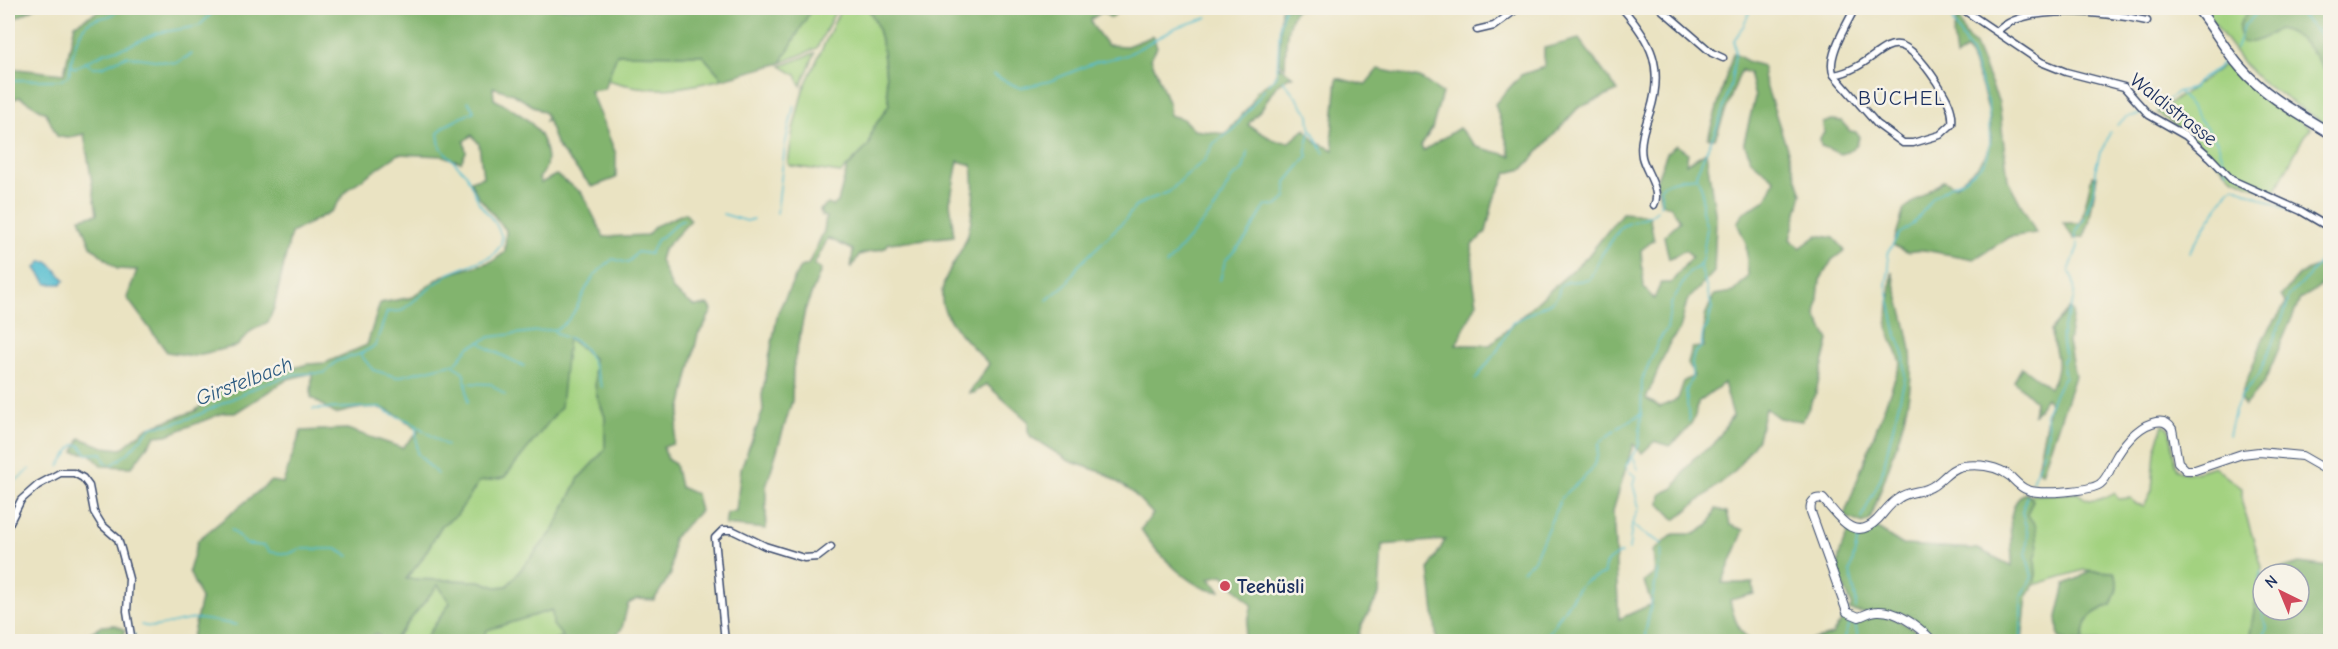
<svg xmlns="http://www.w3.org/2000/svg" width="2338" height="649" font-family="'Comic Neue',sans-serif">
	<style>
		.green { fill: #a3d280; stroke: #5f806f; stroke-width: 1.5 }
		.forest { fill: #82b46e; stroke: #4e7266; stroke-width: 1.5; fill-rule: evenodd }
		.water { fill: #53bdd0; stroke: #377697; stroke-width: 1.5 }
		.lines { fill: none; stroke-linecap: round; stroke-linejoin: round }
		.stream { stroke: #53bdd0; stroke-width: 1.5 }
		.minor-casing { stroke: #3a4a6d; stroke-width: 9 }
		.tertiary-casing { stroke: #3a4a6d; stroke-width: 10 }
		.secondary-casing { stroke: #3a4a6d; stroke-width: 12 }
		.minor { stroke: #fff; stroke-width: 6 }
		.tertiary { stroke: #fff; stroke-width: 8 }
		.secondary { stroke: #fff; stroke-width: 9 }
		.poi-dot { fill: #d1495b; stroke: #f7f3e8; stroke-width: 2 }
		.labels { text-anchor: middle; stroke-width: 5; stroke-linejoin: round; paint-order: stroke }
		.street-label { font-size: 20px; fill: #1b2f5e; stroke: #f7f3e8 }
		.poi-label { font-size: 20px; font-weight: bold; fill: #1b2f5e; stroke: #f7f3e8; text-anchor: start }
		.neighbourhood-label { font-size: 21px; letter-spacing: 1.5px; fill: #1b2f5e; stroke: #f7f3e8 }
		.water-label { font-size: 21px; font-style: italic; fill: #2c5a80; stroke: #f7f3e8 }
	</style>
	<rect width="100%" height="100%" fill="#f7f3e8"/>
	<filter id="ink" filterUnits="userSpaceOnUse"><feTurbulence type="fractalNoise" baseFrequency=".0167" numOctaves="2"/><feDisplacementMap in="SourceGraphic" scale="12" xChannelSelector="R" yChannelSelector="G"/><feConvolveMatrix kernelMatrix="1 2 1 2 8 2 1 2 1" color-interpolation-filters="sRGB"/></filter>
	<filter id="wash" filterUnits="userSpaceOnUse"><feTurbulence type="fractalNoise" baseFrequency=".008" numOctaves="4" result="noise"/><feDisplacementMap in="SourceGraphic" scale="24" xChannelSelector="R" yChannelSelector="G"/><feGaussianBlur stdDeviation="1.35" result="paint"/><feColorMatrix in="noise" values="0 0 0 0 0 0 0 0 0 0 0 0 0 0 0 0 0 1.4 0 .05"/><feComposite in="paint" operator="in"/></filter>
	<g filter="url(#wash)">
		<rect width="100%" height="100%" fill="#eae3c2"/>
		<!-- green -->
		<path class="green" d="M812,8H837L817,48L781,63Z
			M841,8H849L855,11V8H867C885,27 885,79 889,105L872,130L869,145L841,173L791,166L788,163L793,130L803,90Z
			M2203,8H2330V127L2264,84L2245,65Z
			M814,53H815L801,86L796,75L781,66Z
			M617,54L702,55L723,79C675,90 655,94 607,80Z
			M2228,62C2254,91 2279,107 2311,128L2304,136L2273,195L2232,177L2188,133L2157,113Z
			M568,338L593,358L596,393L605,417V450L579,478L553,531L507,586L496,587L480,581L406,579L420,562L442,525L457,515Z
			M2163,425L2168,427C2181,462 2161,485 2214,466C2222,474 2232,481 2242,488V503L2262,567L2249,641H2083C2086,617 2088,614 2111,605L2117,589L2113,572L2084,570L2034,585L2036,574L2027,514L2033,500L2029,495L2078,493C2090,505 2101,500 2114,493L2118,499L2131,498L2136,504L2144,506L2152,490L2155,451Z
			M438,584L450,603L425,639L427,641L393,642Z
			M552,610L563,637L550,642H482L486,630Z"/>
		<!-- forest -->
		<path class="forest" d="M8,8H35L8,22Z
			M104,8H812L781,63L723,79L702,55L617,54L604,89L590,91L616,154V178L592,187L557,146L548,121H545L547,118L545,113L513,94L493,87L494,99C519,113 540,122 546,152C548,162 547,170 539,178L541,183L556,175L582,193L604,237L647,235L655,226L685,213L691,220L663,250L660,260L673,290L694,306L709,305L712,310L704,326L698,334L673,444L663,447L668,460L675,464L680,487L696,494L700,511L673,538L671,574L654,600L637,599L628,604L622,628L613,641H550L563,637L553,625L552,610L487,630L482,641H427L425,639L450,603L438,585L393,641H385L376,634C366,640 361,644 350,638L346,642L191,641L201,599L189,571L198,540L271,481L283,483L301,431L347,429L402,448L419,431C385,404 377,403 335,414L311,397L312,373L288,379L235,413H223L167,435L155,436L132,467L102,466L90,454L74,452L80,438L104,447L121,449L147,428L195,411L223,387L308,364L325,363L367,345L380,303L413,297L442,276L493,261L505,252L506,230L478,196L470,181L483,177L479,144L472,135L464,141L466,152L461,162L443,156L399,154L348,189L332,211L291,233L274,308L268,322L251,331L237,346L193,356L167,352L127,298L137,270L117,269L91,246L80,218L97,214L84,134L66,138L57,136L46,113L20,97L8,101V66L17,69L64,74L75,24ZM568,338L593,358L596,393L605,417V450L579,478L553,531L507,586L496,587L480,581L406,579L420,562L442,525L457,515L479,482L504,478L561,407Z
			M867,8H888L894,10L896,8H1120L1121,9L1111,18L1102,12L1091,19L1092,25L1107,45L1127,46L1153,36L1157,47L1151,58L1169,105V115L1183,119L1194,130L1226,134L1251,104L1257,91L1273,80L1279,66L1293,76C1276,81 1275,88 1266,102C1262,110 1253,117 1248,125L1275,141L1290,142L1305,129L1317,143L1334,150L1332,134L1337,78L1365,85L1378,69L1420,78L1442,93L1432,129L1421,146L1423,151L1459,128L1477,147L1511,156L1495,104L1521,75L1544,67V48L1579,39L1618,91L1578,108L1523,169L1507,173L1494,199L1486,232L1472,245L1473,279L1477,303L1456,345H1490L1588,256L1622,213L1649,215L1654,240L1641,250L1644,288L1654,299L1661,283H1671L1692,256L1685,250L1669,259L1664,236L1680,221L1671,207L1661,203L1656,181L1667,153L1676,145L1688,153L1686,164L1706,152L1716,219L1714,272L1687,301L1680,329L1669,344L1646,399L1660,407L1678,399L1684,381L1694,376L1688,363L1692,348L1703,347L1705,316L1714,295L1733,292L1748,277L1746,243L1737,223L1744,212L1766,200L1775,180L1751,160L1744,142L1755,97L1749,73L1741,70L1715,139L1708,138L1733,53L1749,62L1763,66V76L1802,194L1790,239L1800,248L1818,235L1834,238L1845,250L1832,260L1820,280L1816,316L1829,340L1815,396L1802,421L1779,418L1765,408L1758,439L1734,472L1675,520L1660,504L1661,494L1674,488L1693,459L1714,444L1733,415L1724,383L1698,402C1697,421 1683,436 1669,446L1655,441L1642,453L1633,444L1613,511L1619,619L1652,604L1644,582L1655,573L1653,551L1674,534H1695L1709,525L1716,509L1727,512L1730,525L1744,530L1722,583H1753L1754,594L1730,600C1733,616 1738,632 1751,641H1437L1429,569L1445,540L1382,545L1379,595L1361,626L1357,641H1243L1252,605L1223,575L1209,578L1220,591C1194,594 1154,550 1141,529L1153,514L1132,492L1104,473L1069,461L1031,437L1028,432V421L986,384L974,393H969L989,364C975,349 949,326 943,306C936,278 961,259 968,234C974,210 975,188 972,165L958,161L950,202L954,236L889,243L885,248L859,255L851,269L853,250L828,238L814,265L821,270L805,310L793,368L792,401L766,487V529L725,525L727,513L736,511L741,468L763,411L762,395L778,312L800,267L808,265L824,231L826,217L822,216L820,210L828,204L833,206L838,202L847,168L869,145L872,130L889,105C885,78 885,27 867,8Z
			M1281,8H1309L1295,10C1285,28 1286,46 1285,67L1279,63Z
			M2251,8H2330V78C2317,58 2303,34 2278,29C2267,36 2255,45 2242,42C2234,26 2242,19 2251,8Z
			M1958,15L1965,35L1975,45L1999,103L2008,180L2036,233L2009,237L1974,259L1924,250L1907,252L1893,245L1904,209L1944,180L1955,186C1969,174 1982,165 1989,148C1997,126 1978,69 1966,49L1956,57L1953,34Z
			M1832,120L1841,121L1850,131L1856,132L1859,137C1857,148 1852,151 1841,154L1821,146L1820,138L1824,133L1823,123Z
			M2092,176H2097L2089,223L2084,237L2074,239L2063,223H2081Z
			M2320,265L2327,276L2319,288L2300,299L2264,383L2244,406L2240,398L2264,337L2286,304L2281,296L2300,274Z
			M1892,272C1898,298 1908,326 1911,352C1916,406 1887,470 1870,520L1863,524L1844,516L1901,362L1887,328Z
			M2069,309L2073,312L2068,343L2075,376L2042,473L2037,468L2050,403L2046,398L2033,416L2035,401L2014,381L2022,367L2050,388C2062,366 2057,355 2050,331Z
			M2026,492L2033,500L2027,514L2036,526L2038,549L2035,559L2036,574L2034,585L2027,596L2022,641H1938C1930,632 1918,619 1905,615C1887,610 1868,617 1849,610L1852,605C1838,573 1831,565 1849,531L1869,533L1876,528L1903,545L1978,549L2012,566C2013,542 2002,506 2026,492Z
			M2299,563L2330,567V641H2249L2260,575H2263V610H2299V574H2265Z
			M2089,571L2114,572C2121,583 2115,594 2111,605C2088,614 2086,617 2083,641H2069L2059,638L2057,617L2065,584L2079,578Z
			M1878,613C1899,619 1913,628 1930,641L1803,642L1832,635L1846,614C1856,623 1866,617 1878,613Z
			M115,625L125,630L123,635L103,641H61L86,635L102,626Z"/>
		<!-- water -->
		<path class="water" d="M41,262H49L65,280L61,284H47L36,268Z"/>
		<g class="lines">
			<!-- stream -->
			<path class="stream" d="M2293,8L2319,33L2330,40
				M2236,49L2243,27L2262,8
				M86,63L92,67H102L126,56L176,63L192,54
				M71,66L75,68L104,53L128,46L157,33L199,26L217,8
				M993,75L1020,88L1050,81L1096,62L1127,55L1177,27L1207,18
				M9,80H62L69,75C72,60 75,29 91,21C103,15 110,20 120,8
				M1283,80L1309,114L1310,127L1324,153
				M1269,85L1277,73L1280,24L1284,8
				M2179,92L2218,143L2227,171
				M2157,110L2177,92L2193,88L2200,79L2218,68L2224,59
				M2117,125L2126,117L2143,114
				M1660,205L1662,199L1660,189C1668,178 1684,179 1697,177
				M777,213L785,145L794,105
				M2086,213L2095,187V171L2100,152L2105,146L2110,132
				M723,214L747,221L753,219
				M2076,239L2075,234L2085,217
				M2189,252L2228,191L2234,186L2311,220
				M1166,265L1216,207L1231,179L1243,170L1248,151
				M1220,280L1225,261L1247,237L1265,207L1270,205L1277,206L1286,198V182L1308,156L1306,150L1311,129
				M1047,300L1067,283L1078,266L1126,219L1135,207L1150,199L1169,192L1185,176L1204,161L1214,143L1232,131L1265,89
				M554,331C564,340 566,335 575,341C591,350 595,371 602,387
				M480,342L489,349L524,366
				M360,354L375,346L387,312L401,311L448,274L492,256L501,245L502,237L496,224L479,203L466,174L440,147L438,133L445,126L474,111L468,101
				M452,364L463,372L466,383L491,384L505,395
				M1475,380L1499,348L1512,323L1553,301L1558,295L1560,286L1567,282L1589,280L1602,254L1622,226L1651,215L1657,210
				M466,383L468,402
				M313,409L381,407L387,412L411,422L447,446
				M1689,421L1686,391L1692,378V362L1694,354L1701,347L1703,332L1707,327L1712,308L1700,265
				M416,426L417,453L437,474
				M1618,428L1641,414L1642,380L1659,340L1667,329L1671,304L1689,272L1698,267L1702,260L1707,228L1702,211V189L1696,174L1718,125L1731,83L1735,55L1734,40L1743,27L1751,8
				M2229,435L2235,410L2241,396L2259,375L2286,309L2289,296L2311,273L2319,263L2323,239L2320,226
				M1634,459L1638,469
				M59,466L74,445H80L87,454L102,453L105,462L112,465L128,453L152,426L172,424L196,416L259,386L295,374L324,373L337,361L360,354L373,370L397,377L456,363L469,347L490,337L556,329C575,321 580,296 592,279C597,272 605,265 613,259L628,263L637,252L650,254L657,239C670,234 673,222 684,220
				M1628,469L1626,466L1639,445L1641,415
				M2032,481C2040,459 2054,437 2045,413C2053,401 2056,386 2065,376L2062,361L2065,356C2053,321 2078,311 2074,285C2074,280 2071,275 2069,271L2078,247L2077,243
				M8,487L30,469
				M1862,519C1867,504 1875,492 1881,477L1905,378L1904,354L1897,336L1886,285L1889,269L1887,254L1899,234L1913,224L1934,197L1952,185L1962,181L1981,166L1987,157L1990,144L1988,102L1971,53L1953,22L1951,8
				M1632,524C1640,534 1653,537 1662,544
				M231,529L246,544L264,546L270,552L288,554L300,549H336L349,556
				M1629,550L1632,524L1639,508L1633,484L1635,476L1630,472
				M1523,570L1534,560L1561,498L1591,471L1597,457L1599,443L1615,430
				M1856,609V599L1850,572L1859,535
				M141,625C158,631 179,619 198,619C211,620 224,623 237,625
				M134,634L136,642
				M86,642L89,641L98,632L120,635
				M1543,642L1579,587L1586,581L1604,574C1603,562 1611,559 1621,553
				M1648,642L1645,635L1662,549
				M1842,642L1850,622L1855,624L1859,642
				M2021,642V598L2032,577L2026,553L2028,534L2022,512L2027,495
				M2261,642L2266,628L2258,590L2261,571"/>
		</g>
	</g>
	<g filter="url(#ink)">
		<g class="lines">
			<defs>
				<path id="minor" d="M1622,8C1652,42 1664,67 1650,112C1645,126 1639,142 1642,157C1645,171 1662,191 1654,205
					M1660,8L1712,53L1723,58
					M1961,8L2041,62L2066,72L2124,87L2149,115L2186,136L2210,157L2232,180L2301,211L2330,228
					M1477,30L1494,26L1518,8
					M1997,32C2023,2 2111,13 2147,21
					M1834,75C1886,65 1888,9 1936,81C1944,94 1954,108 1952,124L1940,135L1913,143H1903L1877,124L1834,75C1825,59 1847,24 1855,8
					M8,526L21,500L38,485L60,473H74L83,478L89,486L94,512L102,525L118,539L121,549L129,579L127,611L132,642
					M725,642L715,538L723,530H732L765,546L804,558L818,557L831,547"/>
				<path id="tertiary" d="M1934,642C1920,628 1898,610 1878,611C1871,611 1865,615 1859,617L1847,612L1811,512C1809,503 1814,497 1823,499C1837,514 1853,544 1877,520C1884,513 1890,503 1899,498C1909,490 1923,493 1933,486C1943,480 1950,468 1963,466C1979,464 1998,466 2011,477C2016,482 2021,488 2028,490C2041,495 2090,491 2100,484C2108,478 2110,468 2114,461C2122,446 2136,428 2152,423C2161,420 2167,421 2172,429L2178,462L2186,470H2195L2242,454L2259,452L2302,456L2330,472"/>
				<path id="secondary" d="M2197,8C2213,26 2224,49 2241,68C2265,96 2299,114 2330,133"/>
			</defs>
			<!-- minor casing -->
			<use href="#minor" class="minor-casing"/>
			<!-- tertiary casing -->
			<use href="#tertiary" class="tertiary-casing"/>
			<!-- secondary casing -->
			<use href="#secondary" class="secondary-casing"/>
			<!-- minor -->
			<use href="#minor" class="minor"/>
			<!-- tertiary -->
			<use href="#tertiary" class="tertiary"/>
			<!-- secondary -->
			<use href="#secondary" class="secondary"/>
		</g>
	</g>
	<!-- markers -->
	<circle class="poi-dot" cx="1225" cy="586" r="6"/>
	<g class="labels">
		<!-- street labels -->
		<g class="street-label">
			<text transform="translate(2174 109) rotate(38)" y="7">Waldistrasse</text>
		</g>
		<!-- poi labels -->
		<g class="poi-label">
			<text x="1237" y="593">Teehüsli</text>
		</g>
		<!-- neighbourhood labels -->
		<g class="neighbourhood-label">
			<text x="1902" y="105">BÜCHEL</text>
		</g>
		<!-- water labels -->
		<g class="water-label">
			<text transform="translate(244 381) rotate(-21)" y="7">Girstelbach</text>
		</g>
	</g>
	<!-- margin -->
	<rect width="2338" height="649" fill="none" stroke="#f7f3e8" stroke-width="30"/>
	<!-- north arrow -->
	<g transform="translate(2281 592) rotate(317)"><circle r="28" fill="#f7f3e8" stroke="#9fa5b1" stroke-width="1.5"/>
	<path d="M0-4.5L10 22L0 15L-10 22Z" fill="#d1495b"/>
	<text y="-9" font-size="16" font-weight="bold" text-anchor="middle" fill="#1b2f5e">N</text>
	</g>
</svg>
